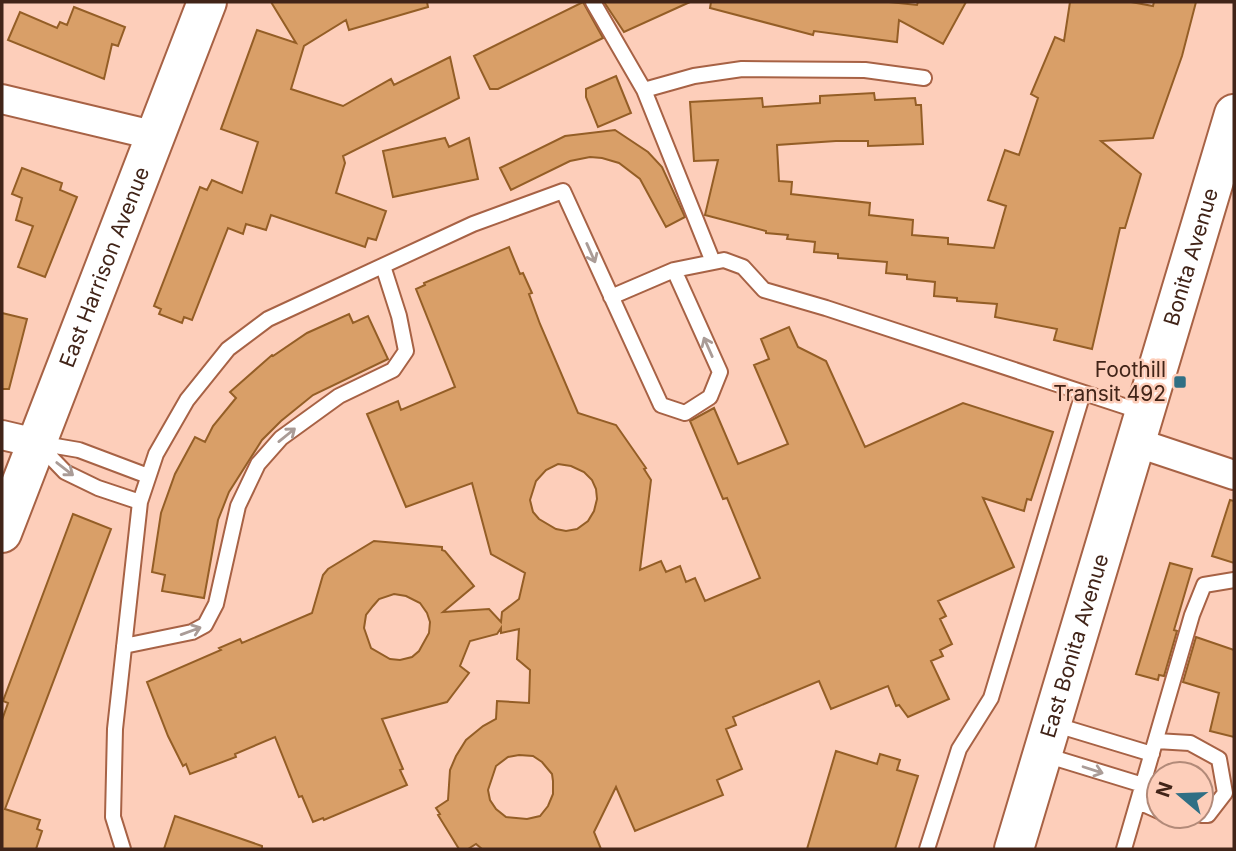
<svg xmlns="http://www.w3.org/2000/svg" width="1236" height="851" font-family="Inter,sans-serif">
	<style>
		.building { fill: #d99f68; stroke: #945e26; stroke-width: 2; fill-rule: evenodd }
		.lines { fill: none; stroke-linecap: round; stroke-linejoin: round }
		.lane-casing { stroke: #a76245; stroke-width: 18 }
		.street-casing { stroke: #a76245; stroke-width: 32 }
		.secondary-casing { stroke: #a76245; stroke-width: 42 }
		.lane { stroke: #fff; stroke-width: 14 }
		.street { stroke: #fff; stroke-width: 28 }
		.secondary { stroke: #fff; stroke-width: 38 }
		.oneway { stroke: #aa9c97 }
		.poi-dot { fill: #306f84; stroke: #fdceba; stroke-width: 2.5 }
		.labels { text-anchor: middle; stroke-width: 5; stroke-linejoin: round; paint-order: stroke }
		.street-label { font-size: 21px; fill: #412418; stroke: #fdceba }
		.poi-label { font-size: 21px; fill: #412418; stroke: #fdceba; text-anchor: end }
	</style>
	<rect width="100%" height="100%" fill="#fdceba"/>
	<!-- building -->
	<path class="building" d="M271,2H427L428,7L349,30L346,20L304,46L291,89L343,106L391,79L394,85L450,57L459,98L343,156L345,163L336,193L386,211L376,240L368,238L365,247L271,215L266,230L246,224L243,234L228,228L192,320L184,317L182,323L159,314L161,309L154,306L200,187L207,190L212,180L242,193L258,142L221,129L257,30L296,43Z
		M583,2L603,38L498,89H490L474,56Z
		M604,2H690L624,32Z
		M711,2H889L917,5L918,2H966L943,44L899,20L897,42L814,31L813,35L710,8Z
		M1070,2H1131L1153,6L1154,2H1196L1182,56L1153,138L1101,141L1141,174L1125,228H1120L1092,349L1054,340L1057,329L995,317L997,304L957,301V298L934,296L935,282L907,279V275L886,273L887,262L838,258V254L814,252L815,242L787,239L788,235L766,233V231L705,215L718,160L694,161L690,102L762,98L763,107L820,103V96L874,93L875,100L915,98L916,105H921L923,144L868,146V141H836L777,145L779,181L792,182L791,194L870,203L869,215L913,220L912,235L948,238V244L994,248L1006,206L988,200L1005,150L1019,155L1038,98L1031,94L1055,37L1064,41Z
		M74,7L125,27L118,46L112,44L104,79L8,40L20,12L57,28L60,22L67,25Z
		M616,76L631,113L598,127L586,97V89Z
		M615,130L648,152L662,167L685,217L666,227L640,179L619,163L602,158L590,157L570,161L511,190L500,168L565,136Z
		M445,138L449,147L469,138L478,179L393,197L383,151Z
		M22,168L62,183L60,190L77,197L45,277L18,267L33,226L16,220L22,198L12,194Z
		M509,247L520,274L523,273L532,293L529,294L540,324L578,413L616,425L646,468L644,469L651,480L640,570L661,561L666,572L680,566L686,582L695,578L705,601L760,578L727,498L723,499L690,421L714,408L738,464L788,444L754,365L769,359L761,339L789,327L798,347L826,361L865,447L963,403L1053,432L1031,500L1027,499L1024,511L983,498L1014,567L938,601L946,616L940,619L952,644L940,650L943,656L931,661L949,699L908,717L899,705L896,706L888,686L831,709L819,681L733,717L736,725L726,729L742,769L717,780L723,795L635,831L616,787L594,832L601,849H482L476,844L468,849H459L438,815L440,814L436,808L448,800L450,770L456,756L466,740L483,726L496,719L497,701L529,703L530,670L517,659L519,629L501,633V628L497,634L470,641L460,666L469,673L447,702L382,719L403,769L400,770L407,785L324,820L323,818L313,822L302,796L299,797L275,737L235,754L236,757L190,774L186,764L183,766L168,736L147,682L221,650L219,648L240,639L242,643L312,613L323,575L328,569L374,541L442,547V550L445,551L474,586L443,612L489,609L501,622L502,612L519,599L525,573L491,554L472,483L406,507L367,414L398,401L401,410L455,387L416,289L425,285L424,283ZM558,464L571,466L584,472L592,480L596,489L597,499L594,511L588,521L577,529L566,531L556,529L539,519L533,512L530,500L536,481L546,470ZM394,594L406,596L420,603L427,613L430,622L429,633L419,651L412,657L400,660L390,659L371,648L364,628L366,615L373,606L379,599ZM519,755L533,756L542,762L552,774L553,781V794L548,806L540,816L527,819L506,817L496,809L490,800L488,790L496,766L508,757Z
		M2,313L27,319L9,389H2Z
		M349,314L353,323L368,316L388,359L313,395L281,421L262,440L229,492L218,520L204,598L162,591L165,575L152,572L161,513L175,474L195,437L205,442L213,426L236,398L230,392L272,355L273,356L307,333Z
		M1230,500L1234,501V563L1212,556Z
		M73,514L111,529L5,809L40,820L37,829L42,831L36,849H2V720L8,703L3,701Z
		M1170,563L1192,569L1174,630L1177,631L1164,676L1159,675L1158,680L1136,674Z
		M1196,637L1234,650V737L1210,731L1219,693L1183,682Z
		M836,751L877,764L880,754L900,760L897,770L918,776L895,849H807Z
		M175,816L262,846V849H164Z"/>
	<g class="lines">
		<defs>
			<path id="lane" d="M593,2L644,90L713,262
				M644,90L694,76L742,69L865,70L924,78
				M611,297L674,270L724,260L743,267L764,290L826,308L1142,412
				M38,443L79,450L148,476
				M40,446L65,472L98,488L140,502
				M124,646L192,632L205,625L216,604L238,506L258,464L281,438L339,396L393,370L406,351L399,316L383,266
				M1053,724L1152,754
				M1156,741L1190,743L1219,759L1225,793L1208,815H1201
				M1045,755L1143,785
				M1139,802L1159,811
				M1170,816H1183
				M123,849L113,817L115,729L140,502L156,454L187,400L228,349L268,319L473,224L563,191L661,405L685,413L710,397L720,372L674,270
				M927,849L959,749L991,698L1083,393
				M1124,849L1192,615L1204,585L1234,580"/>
			<path id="street" d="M2,99L157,136
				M2,435L36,443
				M1135,442L1234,475"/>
			<g id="secondary">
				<path id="s1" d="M2,533L207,2"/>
				<path id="s2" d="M1014,849L1234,114"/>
			</g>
		</defs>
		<!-- lane casing -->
		<use href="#lane" class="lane-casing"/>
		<!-- street casing -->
		<use href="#street" class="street-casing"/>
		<!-- secondary casing -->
		<use href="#secondary" class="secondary-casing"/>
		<!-- lane -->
		<use href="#lane" class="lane"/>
		<!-- street -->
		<use href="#street" class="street"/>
		<!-- secondary -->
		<use href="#secondary" class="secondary"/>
	</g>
	<!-- one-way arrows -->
	<defs><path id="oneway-shaft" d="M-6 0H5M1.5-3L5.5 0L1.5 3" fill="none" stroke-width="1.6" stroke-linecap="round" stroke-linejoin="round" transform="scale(1.75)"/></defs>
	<g class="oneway">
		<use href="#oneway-shaft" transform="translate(591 253) rotate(66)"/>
		<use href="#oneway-shaft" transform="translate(708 347) rotate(-114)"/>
		<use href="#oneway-shaft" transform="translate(287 435) rotate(-39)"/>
		<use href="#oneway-shaft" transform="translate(65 469) rotate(38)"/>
		<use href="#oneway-shaft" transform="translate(191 631) rotate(-20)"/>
		<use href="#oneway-shaft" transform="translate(1093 770) rotate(18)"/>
	</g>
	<!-- markers -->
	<rect class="poi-dot" x="1173" y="375" width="14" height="14" rx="3.5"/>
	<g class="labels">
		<!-- street labels -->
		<g class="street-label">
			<text dy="7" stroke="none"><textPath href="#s2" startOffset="618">Bonita Avenue</textPath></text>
			<text dy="7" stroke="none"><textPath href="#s1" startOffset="285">East Harrison Avenue</textPath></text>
			<text dy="7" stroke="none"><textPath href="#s2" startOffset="212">East Bonita Avenue</textPath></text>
		</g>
		<!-- poi labels -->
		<g class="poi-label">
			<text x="1166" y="377">Foothill<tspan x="1166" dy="24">Transit 492</tspan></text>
		</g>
	</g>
	<!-- border -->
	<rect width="1236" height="851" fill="none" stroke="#412418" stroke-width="7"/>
	<!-- north arrow -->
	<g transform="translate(1180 795) rotate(289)"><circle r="33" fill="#fdceba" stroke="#b28a79" stroke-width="2"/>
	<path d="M0-5L12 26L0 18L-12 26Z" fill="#306f84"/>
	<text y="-10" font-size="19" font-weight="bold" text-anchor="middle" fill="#412418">N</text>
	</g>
</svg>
